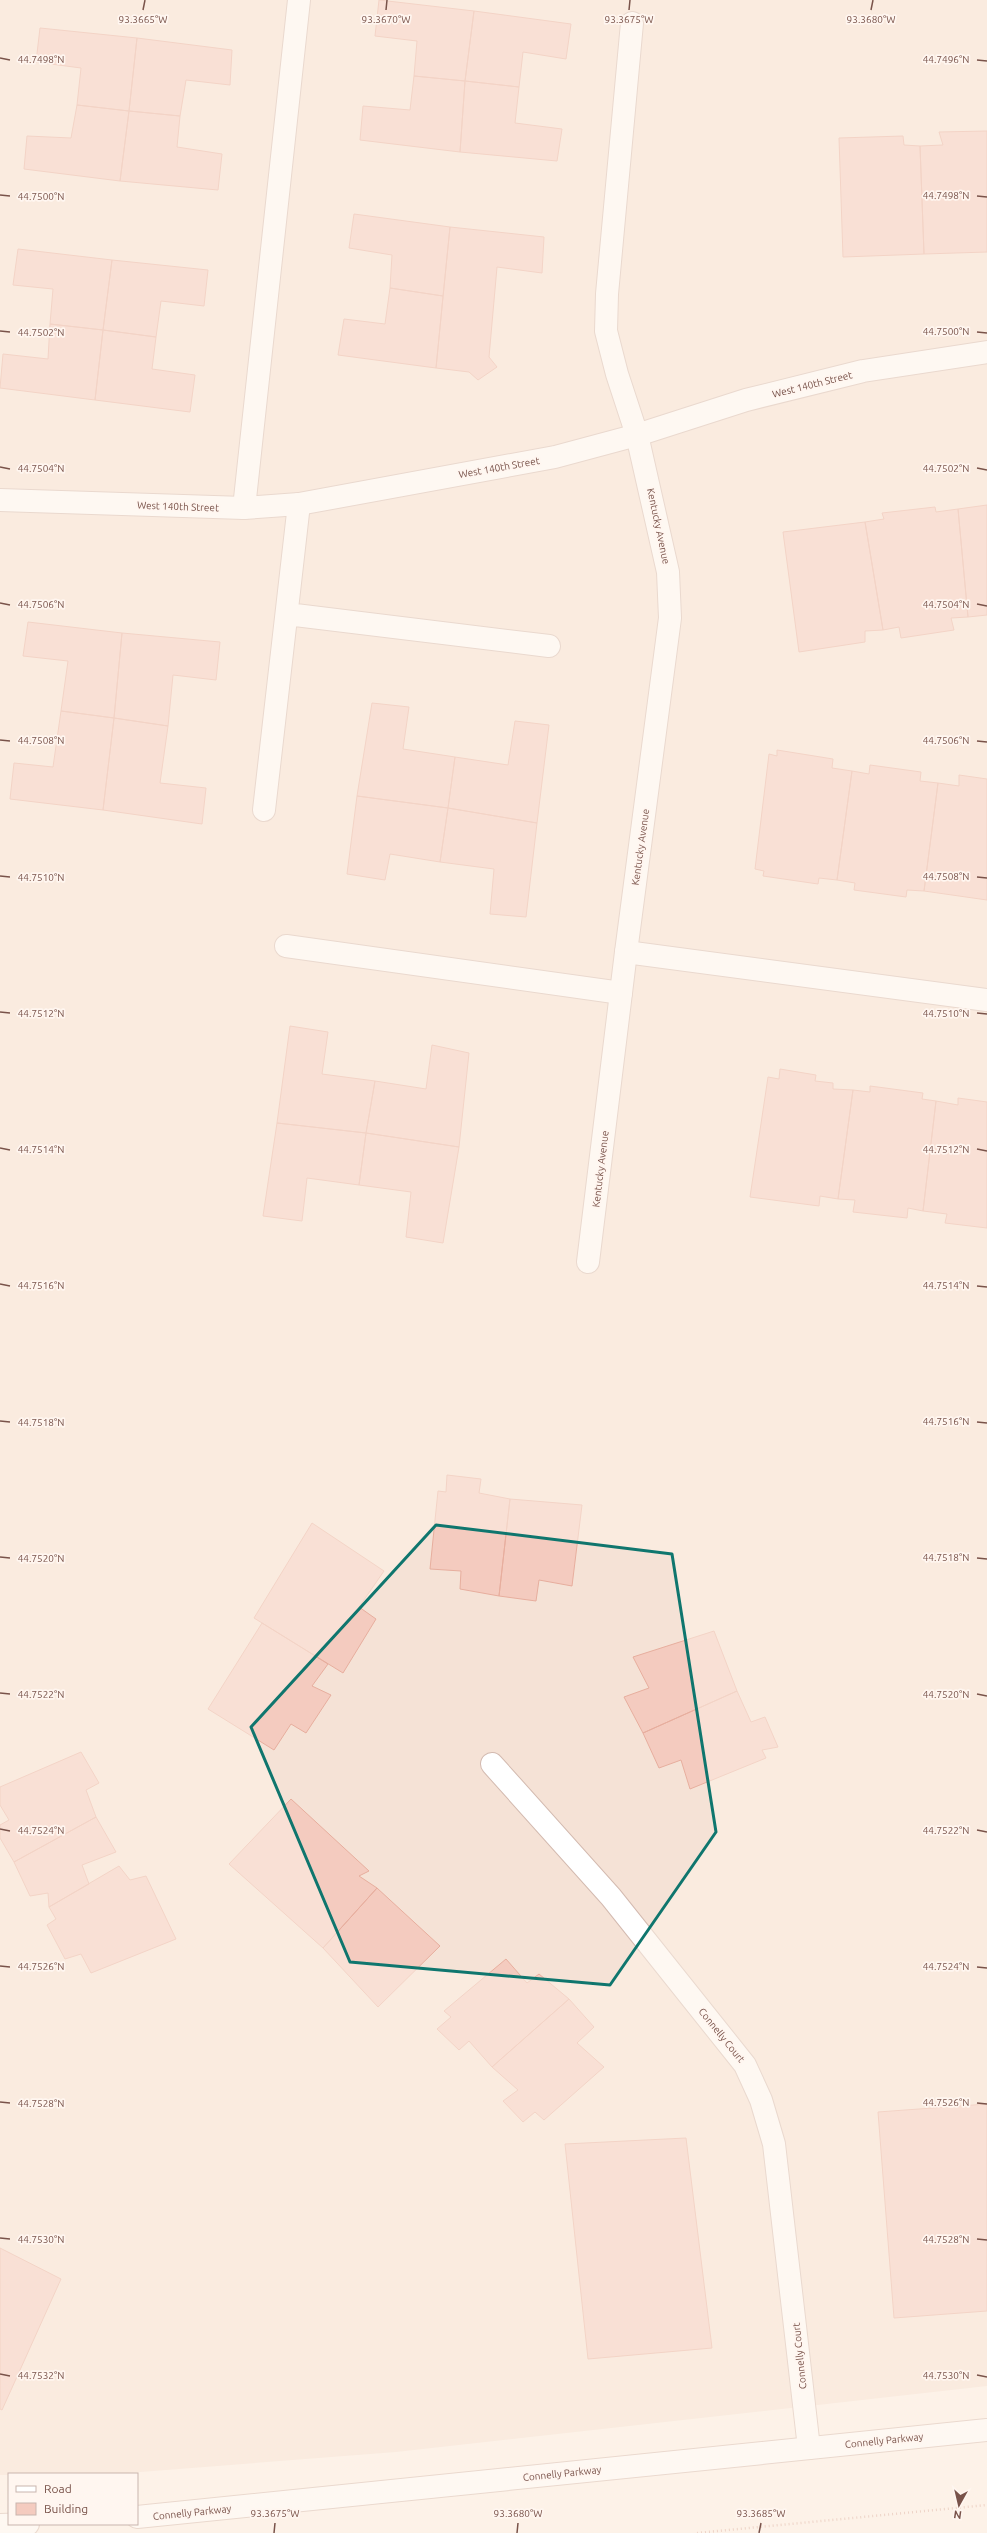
<svg xmlns="http://www.w3.org/2000/svg" width="987" height="2533" font-family="Ubuntu,sans-serif">
	<style>
		.residential { fill: #f5e2d6 }
		.building { fill: #f4cbbf; stroke: #e7ae9e }
		.lines { fill: none; stroke-linecap: round; stroke-linejoin: round }
		.service-casing { stroke: #d3bab0; stroke-width: 24 }
		.minor-casing { stroke: #d3bab0; stroke-width: 24 }
		.tertiary-casing { stroke: #d3bab0; stroke-width: 24 }
		.path { stroke: #daaea1; stroke-width: 2.5; stroke-dasharray: 1 3; stroke-linecap: butt }
		.service { stroke: #fff; stroke-width: 22 }
		.minor { stroke: #fff; stroke-width: 22 }
		.tertiary { stroke: #fff; stroke-width: 22 }
		.marked { fill: none; stroke: #0f766e; stroke-width: 3; stroke-linejoin: round }
		.ticks { fill: none; stroke: #79534a; stroke-width: 1.5 }
		.labels { text-anchor: middle; stroke-width: 3.5; stroke-linejoin: round; paint-order: stroke }
		.street-label { font-size: 10px; fill: #79534a; stroke: #fff6f0 }
		.ticks-label { font-size: 10px; text-anchor: middle; fill: #79534a; stroke: #fff6f0; stroke-width: 3.5; stroke-linejoin: round; paint-order: stroke }
	</style>
	<rect width="100%" height="100%" fill="#fdf2e8"/>
	<!-- residential -->
	<path class="residential" d="M0,0H987V2386L396,2452L115,2474L0,2475Z"/>
	<!-- building -->
	<path class="building" d="M379,0L474,11L465,81L414,76L417,41L375,36Z
		M474,11L571,24L566,59L523,52L519,87L465,81Z
		M40,28L137,38L129,111L77,105L81,68L36,62Z
		M137,38L232,50L230,85L186,80L180,116L129,111Z
		M414,76L465,81L460,152L360,140L363,106L410,110Z
		M465,81L519,87L515,123L562,129L557,161L460,152Z
		M77,105L129,111L120,181L24,169L27,136L71,138Z
		M129,111L180,116L177,147L222,154L218,190L120,181Z
		M987,131V252L924,254L920,146L943,145L939,132Z
		M903,136L904,145L920,146L924,254L843,257L839,138Z
		M354,214L450,227L443,296L390,288L392,255L349,248Z
		M450,227L544,237L542,273L497,267L489,357L497,367L478,380L469,372L436,368Z
		M18,249L112,260L103,330L50,324L53,289L13,285Z
		M112,260L208,270L204,306L161,301L156,337L103,330Z
		M390,288L443,296L436,368L338,355L344,319L385,324Z
		M50,324L103,330L95,400L0,388L3,354L48,359Z
		M103,330L156,337L152,369L195,375L190,412L95,400Z
		M987,505V615L968,617L958,509Z
		M935,507L936,512L958,509L968,617L951,618L954,630L901,638L899,627L883,630L865,522L884,519L882,513Z
		M865,522L883,630L865,631V642L799,652L783,532Z
		M28,622L122,633L114,718L61,711L68,661L23,656Z
		M122,633L220,642L216,680L173,675L168,726L114,718Z
		M372,703L409,707L403,749L455,757L448,808L357,796Z
		M61,711L114,718L103,810L10,799L14,763L53,767Z
		M114,718L168,726L160,783L206,788L202,824L103,810Z
		M515,721L549,725L537,823L448,808L455,757L508,765Z
		M777,750L833,759L832,768L852,771L837,880L819,878L818,884L763,876L764,871L755,869L769,754L777,756Z
		M870,765L921,772L920,781L938,783L924,891L907,890L906,897L854,890L855,883L837,880L852,771L869,774Z
		M959,775L987,779V900L924,891L938,783L959,786Z
		M357,796L448,808L440,862L390,854L385,880L347,874Z
		M448,808L537,823L526,917L490,914L494,869L440,862Z
		M290,1026L328,1032L322,1074L375,1081L366,1133L277,1123Z
		M432,1045L469,1053L459,1147L366,1133L375,1081L426,1089Z
		M780,1069L816,1075L815,1081L833,1083V1089L853,1090L838,1199L820,1196L819,1206L750,1197L768,1077L779,1079Z
		M870,1086L923,1093L922,1099L936,1101L923,1211L908,1208L907,1218L853,1212L855,1200L838,1199L853,1090L870,1092Z
		M958,1098L987,1102V1228L945,1223L947,1214L923,1211L936,1101L958,1105Z
		M277,1123L366,1133L359,1185L307,1178L302,1221L263,1216Z
		M366,1133L459,1147L443,1243L406,1237L411,1192L359,1185Z
		M447,1475L481,1479L479,1493L510,1499L499,1596L460,1589L461,1571L430,1569L438,1491L446,1492Z
		M510,1499L582,1505L572,1586L539,1580L536,1601L499,1596Z
		M312,1523L384,1571L359,1607L376,1619L343,1673L254,1618Z
		M262,1623L328,1664L312,1686L331,1695L306,1733L291,1724L274,1750L208,1709Z
		M714,1631L737,1691L643,1733L624,1697L649,1688L633,1657Z
		M737,1691L751,1722L765,1717L778,1747L762,1750L766,1758L690,1789L681,1760L659,1768L643,1733Z
		M81,1752L99,1783L86,1790L96,1817L14,1862L0,1838V1825L9,1820L0,1805V1787Z
		M291,1799L369,1871L359,1876L377,1888L323,1948L229,1864Z
		M96,1817L116,1852L82,1865L89,1884L49,1907L48,1893L30,1896L14,1862Z
		M119,1866L130,1880L146,1876L176,1939L91,1973L81,1954L65,1959L47,1925L56,1919L49,1907Z
		M377,1888L440,1946L378,2007L323,1948Z
		M506,1959L527,1983L539,1974L569,1999L492,2067L469,2041L459,2050L437,2029L451,2017L444,2011Z
		M569,1999L594,2027L577,2043L604,2067L544,2120L535,2112L523,2122L503,2101L518,2090L492,2067Z
		M987,2104V2311L894,2318L878,2112Z
		M686,2138L712,2348L588,2359L565,2144Z
		M0,2248L61,2279L2,2410L0,2409Z"/>
	<g class="lines">
		<defs>
			<path id="service" d="M632,23L607,294L606,331L617,374L637,435
				M244,508L299,0
				M287,614L549,646
				M264,810L299,504
				M286,946L621,993
				M626,952L987,1000"/>
			<path id="minor" d="M0,500L244,508L299,504L555,457L637,435L746,400L863,371L987,352
				M588,1262L626,952L670,618L668,572L637,435
				M492,1764L611,1897L745,2065L761,2100L774,2144L809,2448"/>
			<path id="tertiary" d="M137,2517L987,2430
				M0,2525L28,2524"/>
		</defs>
		<!-- service casing -->
		<use href="#service" class="service-casing"/>
		<!-- minor casing -->
		<use href="#minor" class="minor-casing"/>
		<!-- tertiary casing -->
		<use href="#tertiary" class="tertiary-casing"/>
		<!-- path -->
		<path class="path" d="M697,2533L987,2505"/>
		<!-- service -->
		<use href="#service" class="service"/>
		<!-- minor -->
		<use href="#minor" class="minor"/>
		<!-- tertiary -->
		<use href="#tertiary" class="tertiary"/>
	</g>
	<!-- marked area -->
	<path d="M0 0H987V2533H0ZM436,1525L672,1554L716,1832L610,1985L350,1962L251,1727Z" fill="#fdf2e8" fill-opacity=".55" fill-rule="evenodd"/>
	<path class="marked" d="M436,1525L672,1554L716,1832L610,1985L350,1962L251,1727Z"/>
	<!-- ticks -->
	<path class="ticks" d="M143,10L145,0M386,10L387,0M629,10L630,0M871,10L873,0M0,58L10,60M977,60L987,61M0,195L10,196M977,196L987,197M0,331L10,332M977,332L987,333M0,467L10,469M977,468L987,470M0,603L10,605M977,604L987,606M0,740L10,741M977,741L987,742M0,876L10,877M977,877L987,878M0,1012L10,1013M977,1013L987,1014M0,1148L10,1150M977,1149L987,1151M0,1284L10,1286M977,1286L987,1287M0,1421L10,1422M977,1422L987,1423M0,1557L10,1558M977,1558L987,1559M0,1693L10,1694M977,1694L987,1696M0,1829L10,1831M977,1830L987,1832M0,1966L10,1967M977,1967L987,1968M0,2102L10,2103M977,2103L987,2104M0,2238L10,2239M977,2239L987,2240M0,2374L10,2376M977,2375L987,2377M274,2533L275,2523M517,2533L518,2523M759,2533L761,2523"/>
	<g class="labels">
		<!-- street labels -->
		<g class="street-label">
			<text transform="translate(812 384) rotate(-14)" y="4">West 140th Street</text>
			<text transform="translate(499 467) rotate(-10)" y="4">West 140th Street</text>
			<text transform="translate(178 506) rotate(2)" y="4">West 140th Street</text>
			<text transform="translate(659 526) rotate(78)" y="4">Kentucky Avenue</text>
			<text transform="translate(640 847) rotate(-82)" y="4">Kentucky Avenue</text>
			<text transform="translate(600 1169) rotate(-83)" y="4">Kentucky Avenue</text>
			<text transform="translate(722 2035) rotate(51)" y="4">Connelly Court</text>
			<text transform="translate(799 2356) rotate(-96)" y="4">Connelly Court</text>
			<text transform="translate(884 2440) rotate(-6)" y="4">Connelly Parkway</text>
			<text transform="translate(562 2473) rotate(-6)" y="4">Connelly Parkway</text>
			<text transform="translate(192 2512) rotate(-6)" y="4">Connelly Parkway</text>
		</g>
	</g>
	<g class="ticks-label">
		<text x="143" y="23">93.3665°W</text>
		<text x="386" y="23">93.3670°W</text>
		<text x="629" y="23">93.3675°W</text>
		<text x="871" y="23">93.3680°W</text>
		<text x="946" y="63">44.7496°N</text>
		<text x="41" y="63">44.7498°N</text>
		<text x="946" y="199">44.7498°N</text>
		<text x="41" y="200">44.7500°N</text>
		<text x="946" y="335">44.7500°N</text>
		<text x="41" y="336">44.7502°N</text>
		<text x="946" y="472">44.7502°N</text>
		<text x="41" y="472">44.7504°N</text>
		<text x="946" y="608">44.7504°N</text>
		<text x="41" y="608">44.7506°N</text>
		<text x="946" y="744">44.7506°N</text>
		<text x="41" y="744">44.7508°N</text>
		<text x="946" y="880">44.7508°N</text>
		<text x="41" y="881">44.7510°N</text>
		<text x="946" y="1017">44.7510°N</text>
		<text x="41" y="1017">44.7512°N</text>
		<text x="946" y="1153">44.7512°N</text>
		<text x="41" y="1153">44.7514°N</text>
		<text x="946" y="1289">44.7514°N</text>
		<text x="41" y="1289">44.7516°N</text>
		<text x="946" y="1425">44.7516°N</text>
		<text x="41" y="1426">44.7518°N</text>
		<text x="946" y="1561">44.7518°N</text>
		<text x="41" y="1562">44.7520°N</text>
		<text x="946" y="1698">44.7520°N</text>
		<text x="41" y="1698">44.7522°N</text>
		<text x="946" y="1834">44.7522°N</text>
		<text x="41" y="1834">44.7524°N</text>
		<text x="946" y="1970">44.7524°N</text>
		<text x="41" y="1970">44.7526°N</text>
		<text x="946" y="2106">44.7526°N</text>
		<text x="41" y="2107">44.7528°N</text>
		<text x="946" y="2243">44.7528°N</text>
		<text x="41" y="2243">44.7530°N</text>
		<text x="946" y="2379">44.7530°N</text>
		<text x="41" y="2379">44.7532°N</text>
		<text x="275" y="2517">93.3675°W</text>
		<text x="518" y="2517">93.3680°W</text>
		<text x="761" y="2517">93.3685°W</text>
	</g>
	<!-- legend -->
	<rect x="8" y="2473" width="130" height="52" fill="#fff6f0" stroke="#c9b5ae"/>
	<rect x="16" y="2486" width="20" height="6" fill="#ffffff" stroke="#c9b5ae"/>
	<text x="44" y="2493" font-size="12" fill="#79534a">Road</text>
	<rect x="16" y="2503" width="20" height="12" fill="#f4cbbf" stroke="#c9b5ae"/>
	<text x="44" y="2513" font-size="12" fill="#79534a">Building</text>
	<!-- north arrow -->
	<g transform="translate(959 2505) rotate(188)" stroke="#fff6f0" stroke-width="3" paint-order="stroke">
	<path d="M0-3L7 15L0 10L-7 15Z" fill="#79534a"/>
	<text y="-6" font-size="11" font-weight="bold" text-anchor="middle" fill="#79534a">N</text>
	</g>
</svg>
